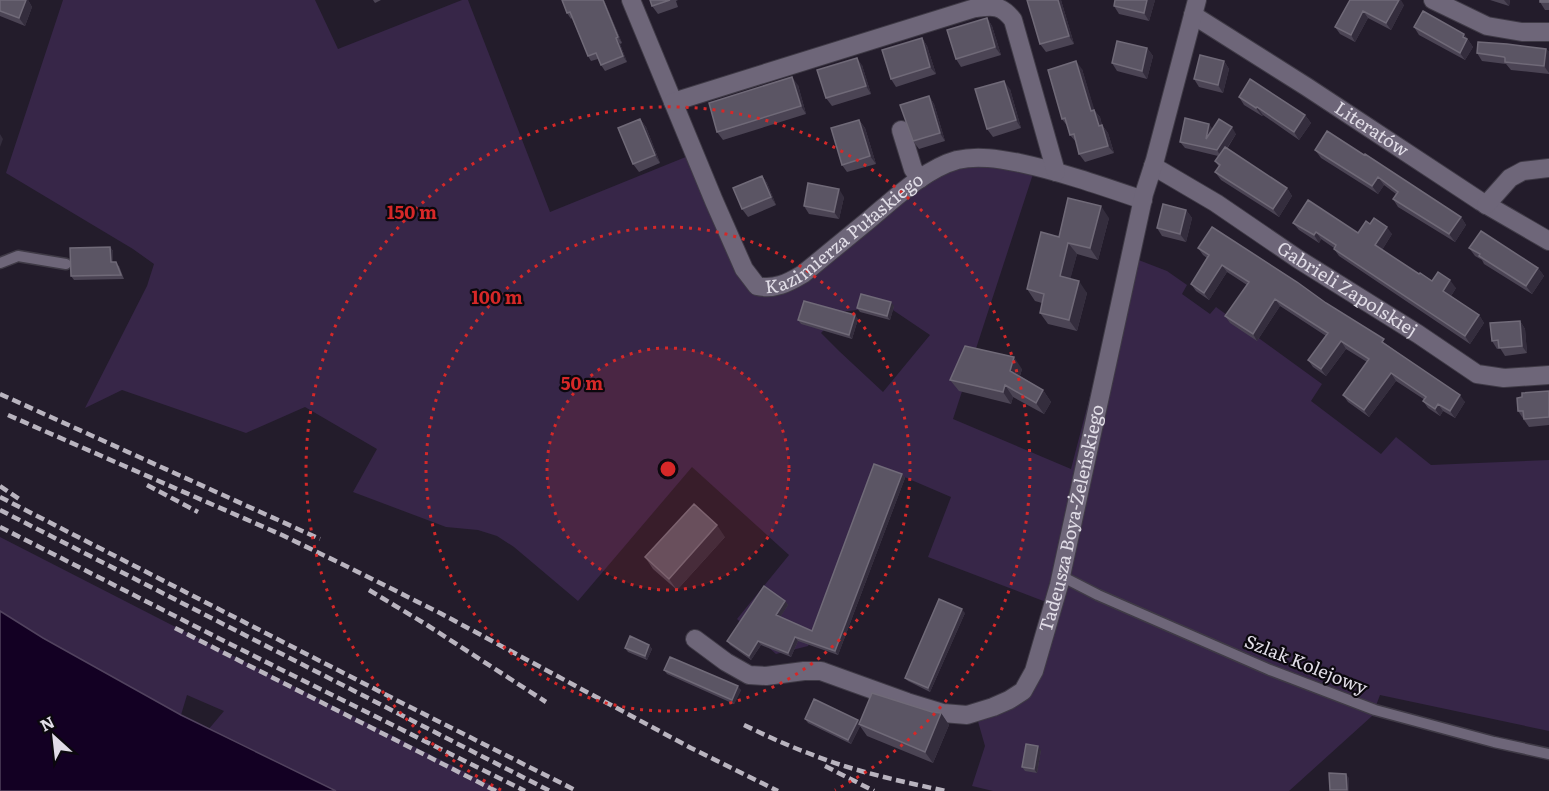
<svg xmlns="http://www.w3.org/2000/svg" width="1549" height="791" font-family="Literata,serif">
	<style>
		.green { fill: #372648; fill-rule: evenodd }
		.water { fill: #130023; stroke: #51425e; stroke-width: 1.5 }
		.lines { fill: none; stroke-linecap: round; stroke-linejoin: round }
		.service-casing { stroke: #3f3a46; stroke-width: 13 }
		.minor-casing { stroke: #3f3a46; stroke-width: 20 }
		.service { stroke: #6e6679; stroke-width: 10 }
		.minor { stroke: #6e6679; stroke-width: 18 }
		.rail { stroke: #b9b4bf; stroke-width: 4.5; stroke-dasharray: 9 4.5; stroke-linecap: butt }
		.wall { fill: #4b4454 }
		.shaded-wall { fill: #342d3d }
		.building { fill: #5b5564; stroke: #706a78; stroke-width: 1.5 }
		.ring { fill: none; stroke: #d62828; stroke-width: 3; stroke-dasharray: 3 6 }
		.labels { text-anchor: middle; stroke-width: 4.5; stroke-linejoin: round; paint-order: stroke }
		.street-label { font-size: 18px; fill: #e1dde7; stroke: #0b080e }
		.centre { fill: #d62828; stroke: #0b080e; stroke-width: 3 }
		.ring-label { font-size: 18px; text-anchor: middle; font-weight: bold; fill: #d62828; stroke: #0b080e; stroke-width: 4.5; stroke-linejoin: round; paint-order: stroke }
	</style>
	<rect width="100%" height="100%" fill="#231c2b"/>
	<!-- green -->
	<path class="green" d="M63,0H315L338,49L462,0H468L550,212L703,150L720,194L750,261L762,278L782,279L937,162L1048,160L1032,177L953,419L1071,469L1118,288L1136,259L1167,271L1187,285L1182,294L1210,314L1216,307L1322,384L1311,401L1381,454L1396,437L1431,465L1549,460V731L1380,695L1372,716L1289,791H993L972,786L985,746L975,711L1017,696L1059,607L928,557L951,497L888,470L808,646L776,654L737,619L789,555L692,467L578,601L514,547L497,536L478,530L446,527L353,492L377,449L305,407L246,433L122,390L85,408L147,286L154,264L133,249L6,173ZM887,306L930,335L883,392L839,351L821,333L841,312Z
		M0,537L199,639L503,791H336L208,730L224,711L187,695L181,715L43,638L0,611Z"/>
	<!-- water -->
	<path class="water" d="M0,611L43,638L181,715L336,791H0Z"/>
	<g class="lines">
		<defs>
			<path id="service" d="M0,263L18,256L66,264
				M1061,576L1098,595L1270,670L1375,710L1494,742L1549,754"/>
			<g id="minor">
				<path id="s1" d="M631,0L714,201L744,269L757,286C774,290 788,283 803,274C825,256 848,237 870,219C895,198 925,169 957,160C978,155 999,159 1020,163C1062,172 1102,186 1143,200"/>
				<path d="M1433,0L1487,26L1522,32H1549"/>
				<path id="s2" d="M1193,15L1307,87L1480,201L1549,241"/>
				<path d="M673,102L975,8C992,6 1001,4 1013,20L1056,172"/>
				<path d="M901,130L913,169L920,179"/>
				<path id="s3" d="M1153,166L1216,203L1298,259L1418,334L1477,374L1504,378L1549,375"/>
				<path d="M1486,205L1510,178L1523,171L1549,168"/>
				<path id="s4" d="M695,639L726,662L749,675L766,676L804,671H821L907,702L943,713L967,715L993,707L1009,700L1023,691L1034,671L1059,585L1144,194L1155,160L1197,0"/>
			</g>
		</defs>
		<!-- service casing -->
		<use href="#service" class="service-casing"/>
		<!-- minor casing -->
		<use href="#minor" class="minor-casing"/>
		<!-- service -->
		<use href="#service" class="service"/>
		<!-- minor -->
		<use href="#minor" class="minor"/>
		<!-- rail -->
		<path class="rail" d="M0,394L320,539
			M8,415L282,535L350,568L440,613L691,748L778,791
			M147,485L198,512
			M0,486L22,501
			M0,497L406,705L577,791
			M0,510L550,791
			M0,527L232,645L525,791
			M369,590L427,625L546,702
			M175,628L496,791
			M744,725C765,735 786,745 808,753C852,771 899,781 946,791
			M825,766L874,791"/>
	</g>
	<!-- wall -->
	<path class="wall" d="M0,0H28L32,7L25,26L0,16Z
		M373,0H381L375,3Z
		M604,0L622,43L620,44L627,62L605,71L601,65L598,59L591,61L588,56L572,18L571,19L567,13Z
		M650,0H678L676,1L678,7L658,14L652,6Z
		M1061,0L1074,44L1046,52L1040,44Z
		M1155,0L1149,21L1119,14L1114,6Z
		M1350,0L1404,5L1391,30L1368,18L1355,42L1340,34L1335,27Z
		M1490,0H1510L1509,6Z
		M1549,0V10H1545L1540,2Z
		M987,18L992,26L1001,55L961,67L956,59Z
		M1414,27L1464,34L1473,47L1465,60L1419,35Z
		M922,38L927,46L936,74L896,87L891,79Z
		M1147,48L1153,56L1147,79L1117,71L1112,63Z
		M1546,49L1549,52V74L1511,70L1506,64L1482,61L1477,53Z
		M1224,61L1229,69L1223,93L1199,87L1194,79Z
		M862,65L871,94L832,106L826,98Z
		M1082,69L1094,110L1100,117L1102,125L1108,133L1114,153L1085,162L1079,154L1076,142L1070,135L1068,127L1062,119Z
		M798,85L806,114L723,140L717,132Z
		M1010,89L1021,128L993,137L987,129Z
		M929,96L934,104L945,141L919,149L913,141Z
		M1239,97L1305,115L1311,123L1299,140L1263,115L1262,116L1244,105Z
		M640,119L646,127L660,163L639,172L633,164Z
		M859,120L865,128L876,164L847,172L842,165Z
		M1213,129L1236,134L1227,149L1287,188L1292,196L1279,217L1221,180L1215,172L1219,167L1215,161L1218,156L1185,148L1180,142Z
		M1315,150L1364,155L1461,217L1466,225L1455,242L1398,207L1393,199L1396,194L1384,185L1378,194L1321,158Z
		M762,176L767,183L776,205L748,217L742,209Z
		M844,197L839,219L809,214L804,206Z
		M1186,210L1192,218L1186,242L1162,236L1157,228Z
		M1109,218L1098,260L1077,254L1070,279L1087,293L1077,331L1048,324L1040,313L1042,303L1035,301L1027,289L1059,237Z
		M1293,223L1358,233L1370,224L1392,234L1382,250L1419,274L1432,281L1456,288L1451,296L1479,315L1484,323L1470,344L1339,256L1334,249V248L1321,239L1319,243L1299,230Z
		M110,247L113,251V262L119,266L124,279L74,280L71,276Z
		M1198,248L1326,303L1389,346L1465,402L1455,418L1443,411L1440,416L1428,408L1423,401L1425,400L1396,381L1369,417L1348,402L1343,395L1367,362L1346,349L1326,376L1313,367L1308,360L1326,336L1280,306L1257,341L1230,323L1225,316L1247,285L1227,272L1209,300L1196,291L1191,284L1207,258L1203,255Z
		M1469,248L1538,268L1544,276L1532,294L1484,264L1482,260L1475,256Z
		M894,306L890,320L860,312L857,308Z
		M858,319L852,339L801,324L798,320Z
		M1520,321L1525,329L1527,353L1505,356L1500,348L1497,349L1492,341Z
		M1022,369L1020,376L1043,390L1051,402L1044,414L1013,397L1011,404L959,391L950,380Z
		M1549,391V425L1529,427L1518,411L1522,397Z
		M902,474L905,478L838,655L798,641L791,657L761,645L751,660L730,645L727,641L785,601L788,605L780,617L812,631Z
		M725,537L677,590L653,569L645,557Z
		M965,613L930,692L908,681L905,678Z
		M649,645L652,649L647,660L628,652L625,648Z
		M664,670L741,690L734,704L667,674Z
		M932,712L941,713L949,725L933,763L867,736L860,726L851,744L808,723L805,719L860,722Z
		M1041,750L1037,773L1025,771L1022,767Z"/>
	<!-- shaded-wall -->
	<path class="shaded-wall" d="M26,0H28L32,7L25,26L19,18Z
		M603,0H604L622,43L618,37Z
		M1058,0H1061L1074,44L1069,36Z
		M1147,0H1155L1149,21L1144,13Z
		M1399,0H1401L1404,5L1391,30L1386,23Z
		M1504,0H1510L1509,6Z
		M1363,11L1368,18L1355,42L1351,35Z
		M987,18L992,26L1001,55L995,47Z
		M1464,34L1473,47L1465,60L1460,53L1463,37Z
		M616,38L620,44L627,62L623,56Z
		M922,38L927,46L936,74L930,67Z
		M1147,48L1153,56L1147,79L1142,71Z
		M1546,49L1549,52V73L1544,66Z
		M857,58L862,65L871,94L866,86Z
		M1076,61L1082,69L1097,118L1091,111Z
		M1224,61L1229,69L1223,93L1218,85Z
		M792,77L798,85L806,114L801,106Z
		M1004,81L1010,89L1021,128L1016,120Z
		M929,96L934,104L945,141L940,133Z
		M1257,107L1263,115L1262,116L1256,108Z
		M1094,110L1100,117L1104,134L1099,126Z
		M1305,115L1311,123L1299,140L1294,132Z
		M640,119L646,127L660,163L655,155Z
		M859,120L865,128L876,164L870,156Z
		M1209,124L1214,131L1206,139Z
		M1102,125L1108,133L1114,153L1108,146Z
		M1232,127L1236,134L1221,157L1217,150Z
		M0,134L3,139L0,147Z
		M762,176L767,183L776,205L771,197Z
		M1378,177L1384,185L1378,194L1372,186Z
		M1287,188L1292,196L1279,217L1273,209Z
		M839,189L844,197L839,219L834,212Z
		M1101,206L1109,218L1098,260L1090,248Z
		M1186,210L1192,218L1186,242L1180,234Z
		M1461,217L1466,225L1455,242L1449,234Z
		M1387,227L1392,234L1380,253L1375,245Z
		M1316,232L1321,239L1319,243L1314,235Z
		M1068,243L1077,254L1068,288L1060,276Z
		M110,247L113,251V266L111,262Z
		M1222,265L1227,272L1209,300L1204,293Z
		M1538,268L1544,276L1532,294L1526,286Z
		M1450,280L1456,288L1449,299L1443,291Z
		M1079,281L1087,293L1077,331L1069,320Z
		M1275,299L1280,306L1257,341L1253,334Z
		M891,302L894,306L890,320L887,316Z
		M855,315L858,319L852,339L849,335Z
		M1479,315L1484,323L1470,344L1465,336Z
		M1520,321L1525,329L1527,353L1522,346Z
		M1341,341L1346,349L1326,376L1321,369Z
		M1014,357L1022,369L1018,382L1010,371Z
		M1391,373L1396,381L1369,417L1364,410Z
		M1005,385L1013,397L1011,404L1003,392Z
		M1043,390L1051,402L1044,414L1036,403Z
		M1460,395L1465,402L1455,418L1450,411Z
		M1438,404L1443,411L1440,416L1435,409Z
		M902,474L905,478L838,655L835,651Z
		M717,525L725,537L677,590L669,579Z
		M785,601L788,605L779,619L776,615Z
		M962,609L965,613L930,692L928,688Z
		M795,637L798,641L791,657L788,653Z
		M758,641L761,645L751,660L749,656Z
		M649,645L652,649L647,660L645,656Z
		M738,686L741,690L734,704L732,700Z
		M941,713L949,725L933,763L925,752Z
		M858,720L861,724H859L860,726L851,744L848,740Z
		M1038,746L1041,750L1037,773L1034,769Z
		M1346,774L1349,778V791H1348L1347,790Z"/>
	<!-- building -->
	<path class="building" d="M0,0H26L19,18L0,11Z
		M562,0H603L618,37L616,38L623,56L601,65L596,53L588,56L570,12L567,13Z
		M650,0H670L652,6Z
		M1027,0H1058L1069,36L1040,44Z
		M1115,0H1147L1144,13L1114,6Z
		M1350,0H1399L1386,23L1363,11L1351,35L1335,27Z
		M1540,0H1549V2H1540Z
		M1423,11L1464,34L1463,37L1467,39L1460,53L1414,27Z
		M987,18L995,47L956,59L947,30Z
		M922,38L930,67L891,79L882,50Z
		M1117,41L1147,48L1142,71L1112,63Z
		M1478,42L1507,44L1546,49L1544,66L1505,62V58L1504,57L1477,53Z
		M1200,55L1224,61L1218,85L1194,79Z
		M857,58L866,86L826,98L817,70Z
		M1076,61L1091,111L1094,110L1099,126L1102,125L1108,146L1079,154L1074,134L1070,135L1065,118L1062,119L1048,70Z
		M792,77L801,106L717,132L709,103Z
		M1250,79L1305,115L1294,132L1257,107L1256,108L1239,97Z
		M1004,81L1016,120L987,129L975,89Z
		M929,96L940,133L913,141L900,105Z
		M1185,118L1209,124L1206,139L1219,119L1232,127L1217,150L1180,142Z
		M640,119L655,155L633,164L618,128Z
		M859,120L870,156L842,165L831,128Z
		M1327,131L1364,155L1365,154L1461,217L1449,234L1393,199L1398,192L1378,177L1372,186L1315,150Z
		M1225,147L1287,188L1273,209L1215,172L1220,165L1215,161Z
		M762,176L771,197L742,209L733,188Z
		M808,183L839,189L834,212L804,206Z
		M1068,198L1101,206L1090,248L1068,243L1060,276L1079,281L1069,320L1040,313L1044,294L1027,289L1041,232L1059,237Z
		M1308,200L1358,233L1366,221L1370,224L1374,218L1387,227L1375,245L1419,274L1420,273L1432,281L1438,272L1450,280L1443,291L1479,315L1465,336L1334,249L1336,245L1316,232L1314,235L1293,223Z
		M1163,204L1186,210L1180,234L1157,228Z
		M1212,227L1297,282L1326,303L1384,339L1382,342L1460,395L1450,411L1438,404L1435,409L1423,401L1426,397L1391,373L1364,410L1343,395L1369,359L1341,341L1321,369L1308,360L1328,333L1275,299L1253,334L1225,316L1249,282L1222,265L1204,293L1191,284L1209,255L1198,248Z
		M1481,231L1538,268L1526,286L1479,256L1480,254L1469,248Z
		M110,247L111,262H116L121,275L71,276L70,248Z
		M861,294L891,302L887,316L857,308Z
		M804,301L855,315L849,335L798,320Z
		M1520,321L1522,346L1499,348L1498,340L1492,341L1490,323Z
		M965,346L1014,357L1010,371L1043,390L1036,403L1005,385L1003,392L950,380Z
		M1549,391V417L1524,419L1523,411H1518L1517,398L1522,397V393Z
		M874,464L902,474L835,651L795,637L788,653L758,641L749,656L727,641L764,586L785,601L776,615L812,631Z
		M694,504L717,525L669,579L645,557Z
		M939,599L962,609L928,688L905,678Z
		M630,636L649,645L645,656L625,648Z
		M670,657L738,686L732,700L664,670Z
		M872,693L932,712L941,713L925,752L859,724Z
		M814,699L858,720L848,740L805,719Z
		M1026,744L1038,746L1034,769L1022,767Z
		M1329,773L1346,774L1347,790H1330Z"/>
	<!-- distance rings -->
	<circle cx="668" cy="469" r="121" fill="#d62828" fill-opacity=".12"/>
	<g class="ring">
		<circle cx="668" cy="469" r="121"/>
		<circle cx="668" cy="469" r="242"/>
		<path d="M501 790A362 362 0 1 1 835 790"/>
	</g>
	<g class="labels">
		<!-- street labels -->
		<g class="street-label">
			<text dy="6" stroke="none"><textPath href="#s2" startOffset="212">Literatów</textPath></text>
			<text dy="6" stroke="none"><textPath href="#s1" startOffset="418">Kazimierza Pułaskiego</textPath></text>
			<text dy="6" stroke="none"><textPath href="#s3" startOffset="230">Gabrieli Zapolskiej</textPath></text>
			<text dy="6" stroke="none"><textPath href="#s4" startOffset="532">Tadeusza Boya-Żeleńskiego</textPath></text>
			<text transform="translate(1306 665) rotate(22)" y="6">Szlak Kolejowy</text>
		</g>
	</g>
	<circle cx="668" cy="469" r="9" class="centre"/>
	<g class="ring-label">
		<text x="412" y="219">150 m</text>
		<text x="497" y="304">100 m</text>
		<text x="582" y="390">50 m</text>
	</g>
	<!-- north arrow -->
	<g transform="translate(54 737) rotate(333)" stroke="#0b080e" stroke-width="4.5" paint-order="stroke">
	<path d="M0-4.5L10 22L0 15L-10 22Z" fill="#e1dde7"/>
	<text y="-9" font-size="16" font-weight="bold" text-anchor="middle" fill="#e1dde7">N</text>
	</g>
</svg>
